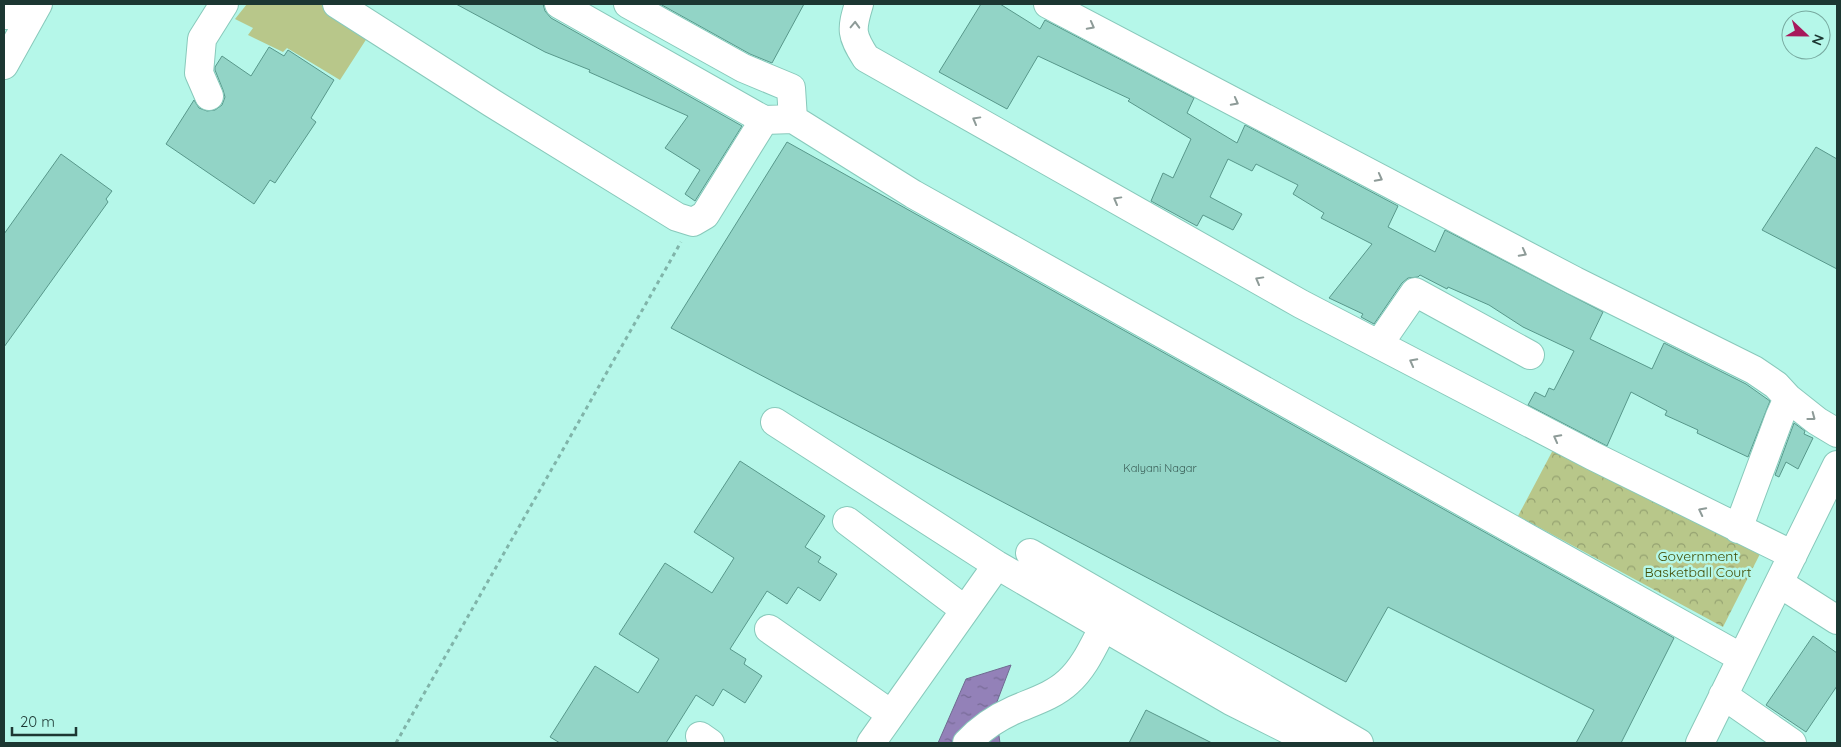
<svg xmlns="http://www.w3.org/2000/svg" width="1841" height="747" font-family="Quicksand,sans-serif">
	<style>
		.grass { fill: #b8c78a }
		.park { fill: url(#park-crowns) }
		.water { fill: url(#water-ripples); stroke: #6f6b90 }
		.building { fill: #92d4c6; stroke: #58988b }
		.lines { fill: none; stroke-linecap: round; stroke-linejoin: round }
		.minor-casing { stroke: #88c9bb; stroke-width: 30 }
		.path { stroke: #80b4a9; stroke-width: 3; stroke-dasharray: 4 4; stroke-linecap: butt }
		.minor { stroke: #fff; stroke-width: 28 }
		.oneway { stroke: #8e9b98 }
		.labels { text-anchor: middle; stroke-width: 5; stroke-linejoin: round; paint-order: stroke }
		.number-label { font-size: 11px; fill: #3a5e57 }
		.park-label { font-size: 14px; fill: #414d04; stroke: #b5f7e9 }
	</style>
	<defs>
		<pattern id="park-crowns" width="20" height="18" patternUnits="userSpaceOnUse" patternTransform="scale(1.25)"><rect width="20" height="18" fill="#b8c78a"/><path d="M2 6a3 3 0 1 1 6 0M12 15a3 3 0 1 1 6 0" fill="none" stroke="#95a271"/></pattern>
		<pattern id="water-ripples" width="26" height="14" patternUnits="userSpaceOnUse" patternTransform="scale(1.25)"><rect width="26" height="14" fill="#9381b8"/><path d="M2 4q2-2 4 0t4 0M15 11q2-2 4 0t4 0" fill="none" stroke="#776a96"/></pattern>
	</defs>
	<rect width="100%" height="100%" fill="#b5f7e9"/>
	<!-- grass -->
	<path class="grass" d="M247,4H320L369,35L340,80L287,48L283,52L248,35L253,28L235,19Z"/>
	<!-- park -->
	<path class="park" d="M1554,448L1763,548L1723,627L1518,516Z"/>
	<!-- water -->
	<path class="water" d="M1011,665L995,707L1000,743H938L966,679Z"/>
	<!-- building -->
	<path class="building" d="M456,4H543L545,11L551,18L742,126L695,201L685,194L700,170L665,148L688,116L589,72L590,70L545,52Z
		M660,4H804L772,63L750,54Z
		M981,4H1000L1040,29L1045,20L1194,98L1187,113L1237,143L1245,125L1398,206L1388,227L1435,252L1445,230L1603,312L1590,339L1652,369L1664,343L1746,384L1770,401L1748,457L1697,433L1698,430L1665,415L1667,411L1631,392L1607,446L1528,405L1535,392L1545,397L1549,388L1554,390L1574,351L1523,327L1489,305L1448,287L1447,289L1420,275L1418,277L1408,278L1402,283L1374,324L1361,317L1363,314L1329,298L1372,244L1321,218L1324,213L1293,194L1298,185L1256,164L1252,171L1228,159L1210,197L1242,214L1233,230L1203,215L1197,226L1151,201L1163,173L1173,178L1191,139L1128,101L1130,99L1038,56L1007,109L939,72Z
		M269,47L284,56L288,50L334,80L311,118L316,122L275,183L270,180L254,204L166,144L194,100L199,108L207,111L215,110L222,105L225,97L223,90L215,70V67L222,56L251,76Z
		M787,142L1674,638L1621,743H1576L1594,710L1388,607L1346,682L671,328Z
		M1816,147L1837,159V269L1762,230Z
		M61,154L112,191L106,199L108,202L4,347V234Z
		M1794,423L1805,431L1804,434L1813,438L1798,469L1786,462L1779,477L1775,475Z
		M740,461L825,516L805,547L821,557L818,562L837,574L820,601L798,587L787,604L767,591L730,649L746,659L744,664L762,676L745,703L723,689L713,706L696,695L666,743H560L550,737L595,666L638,693L659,659L619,634L665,563L712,593L734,558L694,532Z
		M1813,636L1837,653V686L1806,732L1766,705Z
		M1146,710L1212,743H1129Z"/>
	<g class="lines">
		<defs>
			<path id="minor" d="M337,4L492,103L677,217L693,222L705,215L764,120L793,119L913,194L1742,658
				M559,4L764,120
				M628,4L743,68L791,88L793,119
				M859,4C851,30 851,35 866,58L1301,304L1593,456L1793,555
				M1048,4L1575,281L1754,370L1776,385L1788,398L1817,421L1837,433
				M4,15L33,13
				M4,65L38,4
				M209,96L199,73L202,39L224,4
				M1379,344L1415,292L1530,355
				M775,422L997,565L1231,701L1315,743
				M847,521L965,610
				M1738,529L1780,416L1788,398
				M1030,553L1359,743
				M1779,583L1837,620
				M769,629L891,714
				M1723,695L1792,743
				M700,736L710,743
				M871,743L997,565
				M967,743C980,729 996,718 1014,710C1032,702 1053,696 1068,682C1084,668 1093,647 1103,628
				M1700,743L1837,465"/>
		</defs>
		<!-- minor casing -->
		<use href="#minor" class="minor-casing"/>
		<!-- path -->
		<path class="path" d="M396,743L681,242"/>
		<!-- minor -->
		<use href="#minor" class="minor"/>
	</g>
	<!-- one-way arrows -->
	<defs><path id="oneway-chevron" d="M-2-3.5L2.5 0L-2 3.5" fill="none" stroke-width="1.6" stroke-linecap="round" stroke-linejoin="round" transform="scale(1.25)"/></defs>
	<g class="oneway">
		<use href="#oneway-chevron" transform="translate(855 25) rotate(-88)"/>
		<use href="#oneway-chevron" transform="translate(1091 26) rotate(28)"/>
		<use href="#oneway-chevron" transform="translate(1235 102) rotate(28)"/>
		<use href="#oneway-chevron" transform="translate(976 120) rotate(-151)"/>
		<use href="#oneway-chevron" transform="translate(1379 178) rotate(28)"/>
		<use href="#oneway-chevron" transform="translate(1117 200) rotate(-151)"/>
		<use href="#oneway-chevron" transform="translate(1523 253) rotate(28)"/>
		<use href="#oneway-chevron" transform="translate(1259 280) rotate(-151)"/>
		<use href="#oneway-chevron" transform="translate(1413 362) rotate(-152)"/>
		<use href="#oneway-chevron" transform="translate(1812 417) rotate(37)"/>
		<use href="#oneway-chevron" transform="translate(1557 438) rotate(-152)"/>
		<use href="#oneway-chevron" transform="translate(1702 511) rotate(-153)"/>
	</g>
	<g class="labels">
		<!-- number labels -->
		<g class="number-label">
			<text x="1160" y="472">Kalyani Nagar</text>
		</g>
		<!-- park labels -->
		<g class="park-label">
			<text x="1698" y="561">Government<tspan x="1698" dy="16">Basketball Court</tspan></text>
		</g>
	</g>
	<!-- border -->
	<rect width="1841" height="747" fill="none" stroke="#1c3732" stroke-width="10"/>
	<!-- north arrow -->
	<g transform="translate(1806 35) rotate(112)"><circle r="24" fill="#b5f7e9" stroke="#78aaa0"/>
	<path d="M0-4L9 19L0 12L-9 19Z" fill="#a7195b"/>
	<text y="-8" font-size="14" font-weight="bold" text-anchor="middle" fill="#1c3732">N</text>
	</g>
	<!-- scale -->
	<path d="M12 727v8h64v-8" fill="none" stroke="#1c3732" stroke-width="2.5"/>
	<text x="20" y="727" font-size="15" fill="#1c3732" stroke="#b5f7e9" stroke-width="4" paint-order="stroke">20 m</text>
</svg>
